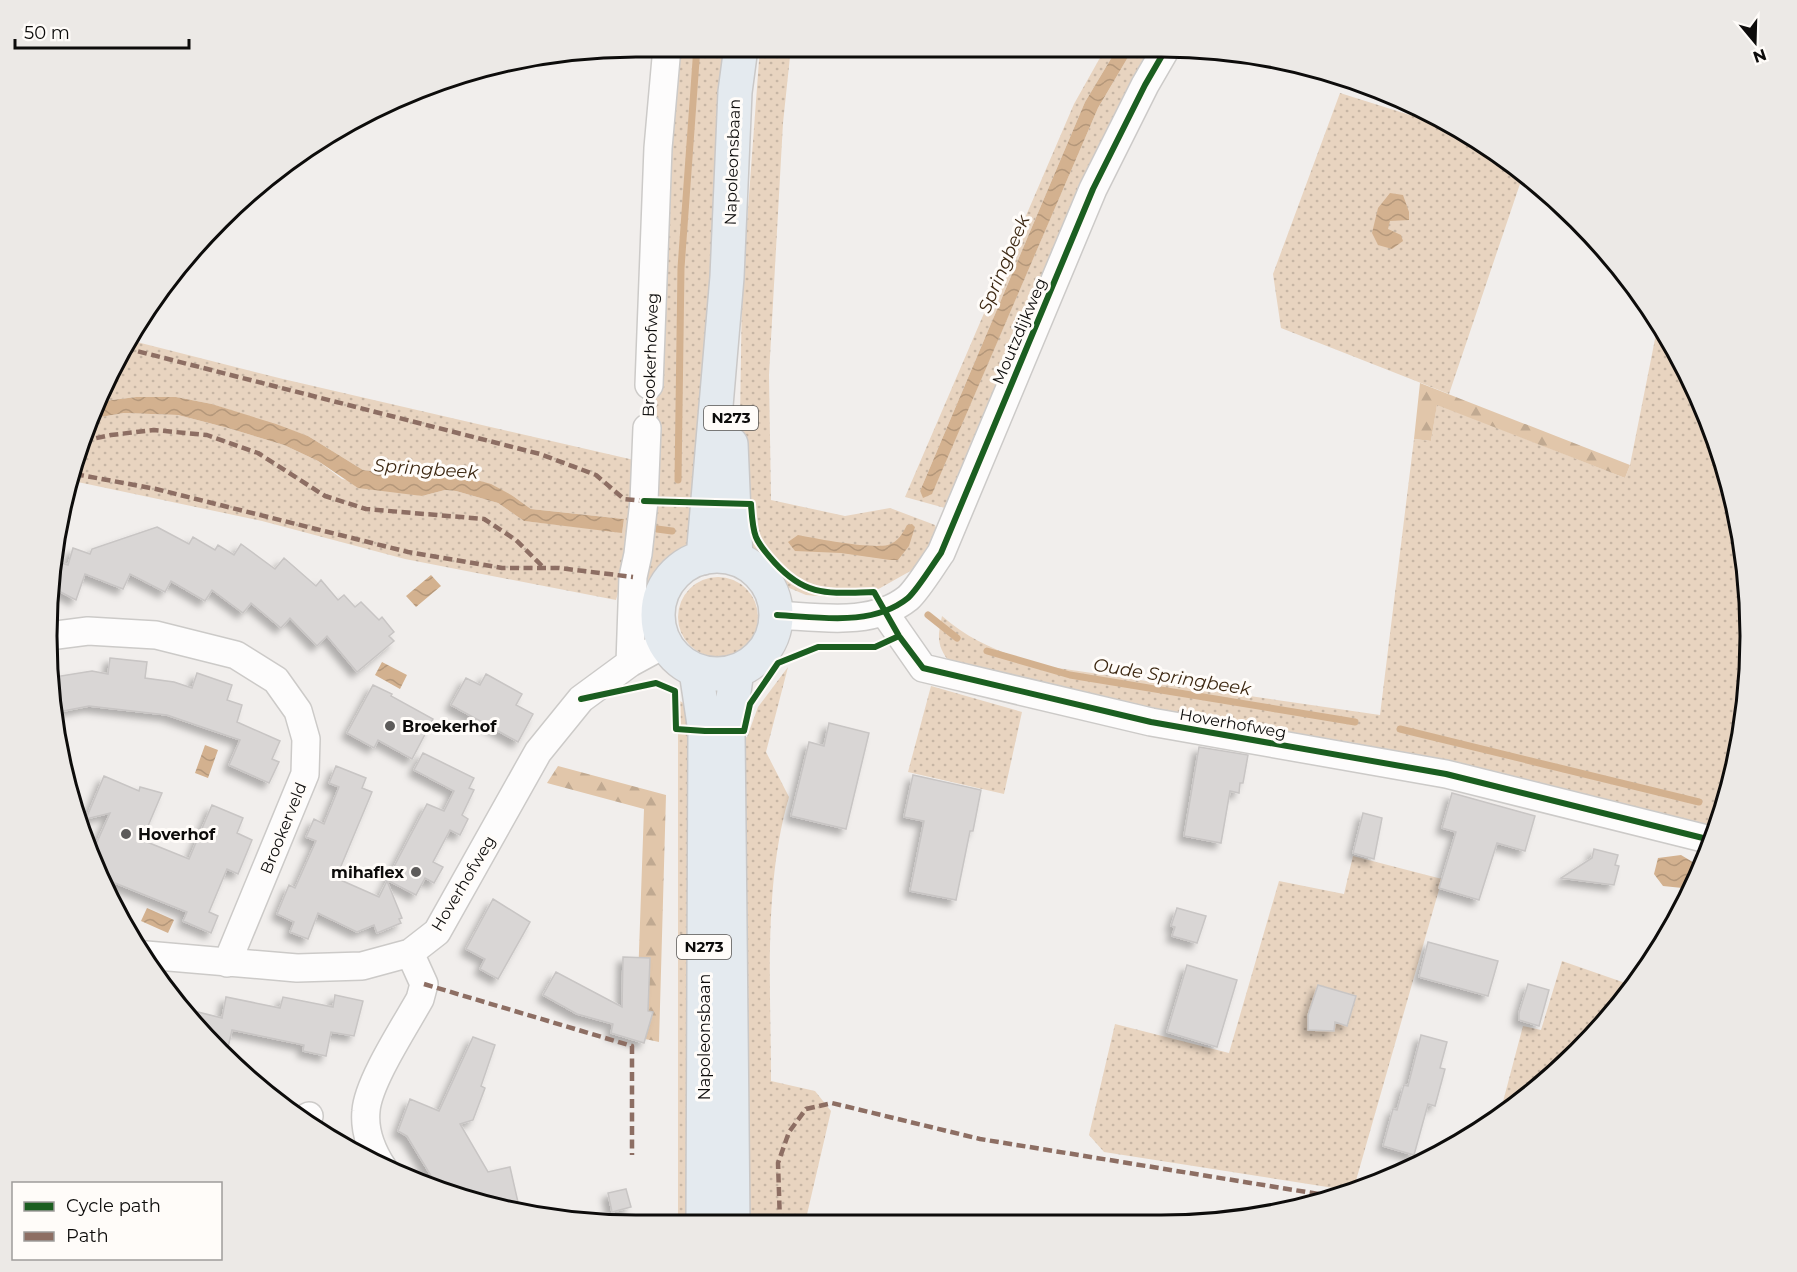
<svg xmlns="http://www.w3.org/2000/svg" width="1797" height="1272" font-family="Montserrat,sans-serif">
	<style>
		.grass { fill: url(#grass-dots) }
		.forest { fill: url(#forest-firs) }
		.water { fill: url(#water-waves) }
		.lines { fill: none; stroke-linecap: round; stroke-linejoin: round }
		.stream { stroke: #d3b18f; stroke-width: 7 }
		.building { fill: #d9d6d5; stroke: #c8c5c4; stroke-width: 1.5; filter: url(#shadow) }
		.street-casing { stroke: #cccac8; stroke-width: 30 }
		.primary-casing { stroke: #cac8c7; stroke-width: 36 }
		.street { stroke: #fdfcfc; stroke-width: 27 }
		.primary { stroke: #e4eaef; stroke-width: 33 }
		.quiet { stroke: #8d6e63; stroke-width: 4.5; stroke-dasharray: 9 4.5; stroke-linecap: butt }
		.cycleway-casing { stroke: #fffcf9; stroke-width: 10 }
		.cycleway { stroke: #1b5e20; stroke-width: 6 }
		.poi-dot { fill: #5d5b5a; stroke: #fffcf9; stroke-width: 2 }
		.labels { text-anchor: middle; stroke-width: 6; stroke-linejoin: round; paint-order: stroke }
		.shield { fill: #fffcf9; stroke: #565452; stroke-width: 1.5 }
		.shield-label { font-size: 15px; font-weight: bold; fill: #0d0c0b }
		.street-label { font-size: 16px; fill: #0d0c0b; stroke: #fffcf9 }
		.poi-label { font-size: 16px; font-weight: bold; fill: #0d0c0b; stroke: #fffcf9; text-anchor: start }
		.water-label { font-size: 18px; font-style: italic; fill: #3c2711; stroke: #fffcf9 }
		.rim { fill: none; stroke: #0d0c0b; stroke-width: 3 }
	</style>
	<defs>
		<pattern id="grass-dots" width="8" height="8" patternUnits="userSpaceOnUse" patternTransform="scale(1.5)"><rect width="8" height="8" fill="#e8d4c0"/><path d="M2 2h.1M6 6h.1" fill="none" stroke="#c6b5a4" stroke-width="1.8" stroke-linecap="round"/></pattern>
		<pattern id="forest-firs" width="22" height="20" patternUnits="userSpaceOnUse" patternTransform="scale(1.5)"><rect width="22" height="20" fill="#e1c6aa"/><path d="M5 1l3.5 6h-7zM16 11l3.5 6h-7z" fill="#c0a991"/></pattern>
		<pattern id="water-waves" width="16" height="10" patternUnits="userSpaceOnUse" patternTransform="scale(1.5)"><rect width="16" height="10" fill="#d3b18f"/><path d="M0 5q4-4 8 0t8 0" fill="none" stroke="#b4977a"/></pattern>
		<filter id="shadow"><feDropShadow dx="-5.5" dy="5.5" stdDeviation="3" flood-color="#0004"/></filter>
	</defs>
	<rect width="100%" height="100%" fill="#f1eeec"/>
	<!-- grass -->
	<path class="grass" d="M677,47H732L695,537L677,554L660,577L640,623L650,533L663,224Z
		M760,47H791L783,123L769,375L771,500L845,516L890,508L935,525L938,534L914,569L866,596L841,598L806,595L787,587L756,554L745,533L740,421L742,290Z
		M1106,47H1118L1085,102L920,491L923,497L932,493L1098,108L1134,47H1156L1116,114L945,508L905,497L1074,104Z
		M1340,93L1467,133L1524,172L1449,394L1281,328L1273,274Z
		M1657,329L1663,330L1671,341L1719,446L1745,559L1749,674L1730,788L1716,827L1368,750L1172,714L951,665C937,645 937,640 942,616C971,642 1007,655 1044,666L1380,715L1414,439L1431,441L1437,404L1625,478L1630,465Z
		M129,340L283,379L634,460L628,560L616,600L405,559L262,521L73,481L89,419L124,413L178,415L228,428L284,445L318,461L342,479L422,496L445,490L456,491L498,503L524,521L622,532L624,519L531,509L513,496L440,470L402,475L363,470L308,436L212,404L176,397H136L96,402Z
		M678 617a40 40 0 1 1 80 0a40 40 0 1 1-80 0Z
		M788,667L766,752L789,797C763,885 771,990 771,1081L815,1091L831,1111L805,1223H742L736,739L747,737L758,707Z
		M931,686L1022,712L1004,794L908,772Z
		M678,700L698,711L693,1224H678Z
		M1353,856L1442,879L1353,1191L1104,1152L1089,1135L1115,1024L1229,1053L1279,881L1344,894Z
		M1562,961L1634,986L1629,995L1550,1079L1500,1113L1523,1026L1541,1030Z"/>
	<!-- forest -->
	<path class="forest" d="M1420,383L1630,465L1625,478L1437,405L1431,441L1414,439Z
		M558,766L666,795L659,1042L636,1037L644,809L547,783Z"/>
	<!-- water -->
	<path class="water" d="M1118,47H1134L1098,108L932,494L923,498L920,491L1085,102Z
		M1390,193L1403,195L1409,212V220L1390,221L1388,229L1401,235L1403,241L1392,249L1378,245L1372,233L1378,208Z
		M136,397H176L212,404L276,424L308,436L363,470L402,475L440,470L491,484L513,496L531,509L624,519L622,533L524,521L498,503L456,491L445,490L422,496L358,488L318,461L284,445L228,428L178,415L124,413L89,419L96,402Z
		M912,524L915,527L909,546L898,560H890L841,553L795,551L788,542L798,535C818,539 870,549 888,545C898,542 903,533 907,525Z
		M431,575L441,586L416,607L406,596Z
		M382,662L407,675L400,689L375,675Z
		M205,745L218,750L208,778L195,773Z
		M1681,855L1701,867L1692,889L1663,886L1654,874L1658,858Z
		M147,908L174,920L168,933L141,921Z"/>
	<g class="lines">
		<!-- stream -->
		<path class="stream" d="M678,480L681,268L697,47
			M657,529L672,531
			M928,615L957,638
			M987,651L1070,675L1355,722
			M1400,729L1699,802"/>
	</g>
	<!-- building -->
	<path class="building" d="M157,527L189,544L193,537L215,550L218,545L234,555L241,544L275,569L284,558L316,586L321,580L338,600L344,595L355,607L361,602L379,620L382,617L394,632L389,636L394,641L357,672L327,636L317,646L290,618L281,628L251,603L243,613L212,590L205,601L171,581L165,592L130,574L123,589L85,574L76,600L51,587V560L68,565L73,548L90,554L92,549Z
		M110,658L147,662L145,678L174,682L192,688L197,673L232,685L227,700L242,705L237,722L280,741L272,759L279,762L269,783L229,765L240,740L167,715L89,706L53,713L48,678L92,671L108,674Z
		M486,674L522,694L516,705L533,714L518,742L451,705L466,678L480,685Z
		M373,685L392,694L391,696L433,719L412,759L378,740L374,748L347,733Z
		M829,723L869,733L846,829L791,816L809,742L824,746Z
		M1199,747L1248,755L1243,783H1240L1239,793L1230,791L1221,843L1184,836Z
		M423,753L474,778L469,788L474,790L462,815L468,819L460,835L450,830L433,862L443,867L434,883L425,878L416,895L387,880L427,804L444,811L454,791L414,770Z
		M336,766L366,778L362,788L372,792L336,878L379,897L387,881L402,918L399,919L401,923L377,933L374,925L357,932L318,913L308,939L290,932L294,922L277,914L289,885L295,888L316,841L306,837L314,819L324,824L339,787L329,783Z
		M913,775L981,790L973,831H970L956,900L910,891L924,821L904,817Z
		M104,776L139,791L140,787L162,793L142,840L189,859L212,805L243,818L237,833L252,840L238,874L227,869L209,912L218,916L211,933L183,921L187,912L100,877L92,853L110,813L86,819Z
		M1452,793L1535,816L1525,851L1497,843L1479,900L1439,888L1456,832L1442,828Z
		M1363,813L1382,818L1374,859L1353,853Z
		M1594,849L1618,855L1615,865L1619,866L1614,885L1561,878L1592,858Z
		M493,899L530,922L498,979L480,969L485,959L466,949Z
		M1177,908L1206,916L1197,943L1172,936L1175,927L1171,926Z
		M1428,942L1498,961L1488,996L1419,977Z
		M623,957L650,958L648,1011L653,1012L644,1043L611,1033L613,1024L577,1014L543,995L556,972L622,1007Z
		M1187,965L1237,980L1217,1047L1167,1032Z
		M1528,984L1549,990L1539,1026L1519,1020V1013Z
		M1318,985L1356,996L1347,1026L1335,1022L1334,1031L1308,1030V1015Z
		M335,995L363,1001L354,1036L331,1032L326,1056L303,1051L304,1045L232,1030L226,1056L193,1025L182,1008L222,1018L226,997L280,1008L283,997L333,1007Z
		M1421,1035L1447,1042L1440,1068L1445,1069L1435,1106L1428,1104L1414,1155L1383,1146L1393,1109L1397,1110L1404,1085L1408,1086Z
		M473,1037L495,1045L481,1086L485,1088L473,1120L460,1124L488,1172L510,1167L520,1211L484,1205L439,1189L407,1136L398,1131L410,1099L439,1111Z
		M626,1189L631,1207L612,1212L608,1193Z"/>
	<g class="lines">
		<defs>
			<path id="street" d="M649,385L658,148L667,47
				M884,612L923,668L1151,722L1446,774L1711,840
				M777,615C819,617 872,627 908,598C918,589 933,564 941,553L1093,189L1145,85L1167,47
				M49,636L88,631L156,635L236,655L276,680L298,711L306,739L305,774L227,963
				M630,663L633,577L638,554L644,501L647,428
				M146,955L297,968L362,966L410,953L437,932L538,752L581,699L630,663L665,644
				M303,1120L309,1116
				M383,1168C372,1151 364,1131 366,1111C368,1082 405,1026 420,999L424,984L410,953"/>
			<path id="primary" d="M731,444L736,559
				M658 615a59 59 0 1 1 118 0a59 59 0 1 1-118 0Z
				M703,558L727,277L735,92L741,47
				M696,671L705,731L703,1224
				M733,1223L728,732L737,671"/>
		</defs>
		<!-- street casing -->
		<use href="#street" class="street-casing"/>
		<!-- primary casing -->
		<use href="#primary" class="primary-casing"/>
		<!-- street -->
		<use href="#street" class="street"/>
		<!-- primary -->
		<use href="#primary" class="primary"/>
		<!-- quiet -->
		<path class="quiet" d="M125,348L540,454L596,475L624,499L644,501
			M83,441L111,435L154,430L207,435L258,453L325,496L366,509L484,519L516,540L544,568
			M75,474L156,489L408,552L502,568H559L633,577
			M424,984L632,1046V1155
			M780,1223L778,1163L789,1132L806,1109L832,1103L980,1139L1337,1197"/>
		<defs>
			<path id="cycleway" d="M644,501L751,504C753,536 754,540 775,563C807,598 830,593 874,592L899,636L923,668L1151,722L1446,774L1711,840
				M777,615C819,617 872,627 908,598C918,589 933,564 941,553L1093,189L1145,85L1167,47
				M581,699L656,683L675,691L676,729L705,731H744L750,704L778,663L818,647H875L899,636"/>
		</defs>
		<!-- cycleway casing -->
		<use href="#cycleway" class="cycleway-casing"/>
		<!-- cycleway -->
		<use href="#cycleway" class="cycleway"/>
	</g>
	<!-- markers -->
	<g class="poi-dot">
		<circle cx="390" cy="726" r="6"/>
		<circle cx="126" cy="834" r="6"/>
		<circle cx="416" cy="872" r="6"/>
	</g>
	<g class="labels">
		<!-- shield labels -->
		<g class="shield">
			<rect x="704" y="406" width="54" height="24" rx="4.5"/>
			<rect x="677" y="935" width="54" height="24" rx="4.5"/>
		</g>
		<g class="shield-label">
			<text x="731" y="423">N273</text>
			<text x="704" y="952">N273</text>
		</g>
		<!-- street labels -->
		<g class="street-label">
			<text transform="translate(732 162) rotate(-88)" y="6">Napoleonsbaan</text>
			<text transform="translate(1019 331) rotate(-67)" y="6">Moutzdijkweg</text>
			<text transform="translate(650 355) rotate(-88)" y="6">Brookerhofweg</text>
			<text transform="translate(1233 723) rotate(10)" y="6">Hoverhofweg</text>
			<text transform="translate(283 828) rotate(-68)" y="6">Brookerveld</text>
			<text transform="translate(463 883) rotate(-59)" y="6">Hoverhofweg</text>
			<text transform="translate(704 1037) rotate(-90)" y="6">Napoleonsbaan</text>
		</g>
		<!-- poi labels -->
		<g class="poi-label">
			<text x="402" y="732">Broekerhof</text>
			<text x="138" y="840">Hoverhof</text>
			<text x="404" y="878" text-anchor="end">mihaflex</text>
		</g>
		<!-- water labels -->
		<g class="water-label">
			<text transform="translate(1004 264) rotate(-67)" y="6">Springbeek</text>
			<text transform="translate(426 469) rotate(4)" y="6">Springbeek</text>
			<text transform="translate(1172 677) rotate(9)" y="6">Oude Springbeek</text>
		</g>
	</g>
	<!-- crop -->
	<path d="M0 0H1797V1272H0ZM636 57H1161A579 579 0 0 1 1740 636V636A579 579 0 0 1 1161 1215H636A579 579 0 0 1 57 636V636A579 579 0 0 1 636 57Z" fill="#ece9e6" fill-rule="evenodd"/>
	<path class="rim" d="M636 57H1161A579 579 0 0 1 1740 636V636A579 579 0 0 1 1161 1215H636A579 579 0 0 1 57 636V636A579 579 0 0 1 636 57Z"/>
	<!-- legend -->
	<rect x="12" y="1182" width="210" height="78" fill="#fffcf9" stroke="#9e9c9a" stroke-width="1.5"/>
	<rect x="24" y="1202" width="30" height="9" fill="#1b5e20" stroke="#9e9c9a" stroke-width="1.5"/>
	<text x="66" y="1212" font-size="18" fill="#0d0c0b">Cycle path</text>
	<rect x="24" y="1232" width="30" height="9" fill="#8d6e63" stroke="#9e9c9a" stroke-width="1.5"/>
	<text x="66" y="1242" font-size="18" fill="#0d0c0b">Path</text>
	<!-- north arrow -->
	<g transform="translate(1755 42) rotate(161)" stroke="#fffcf9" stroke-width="4.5" paint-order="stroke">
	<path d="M0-4.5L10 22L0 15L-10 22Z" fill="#0d0c0b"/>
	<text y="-9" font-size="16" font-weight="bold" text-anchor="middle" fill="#0d0c0b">N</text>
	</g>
	<!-- scale -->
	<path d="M15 39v9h174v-9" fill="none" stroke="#0d0c0b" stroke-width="3"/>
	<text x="24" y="39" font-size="18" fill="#0d0c0b" stroke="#fffcf9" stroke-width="4.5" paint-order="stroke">50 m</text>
</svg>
